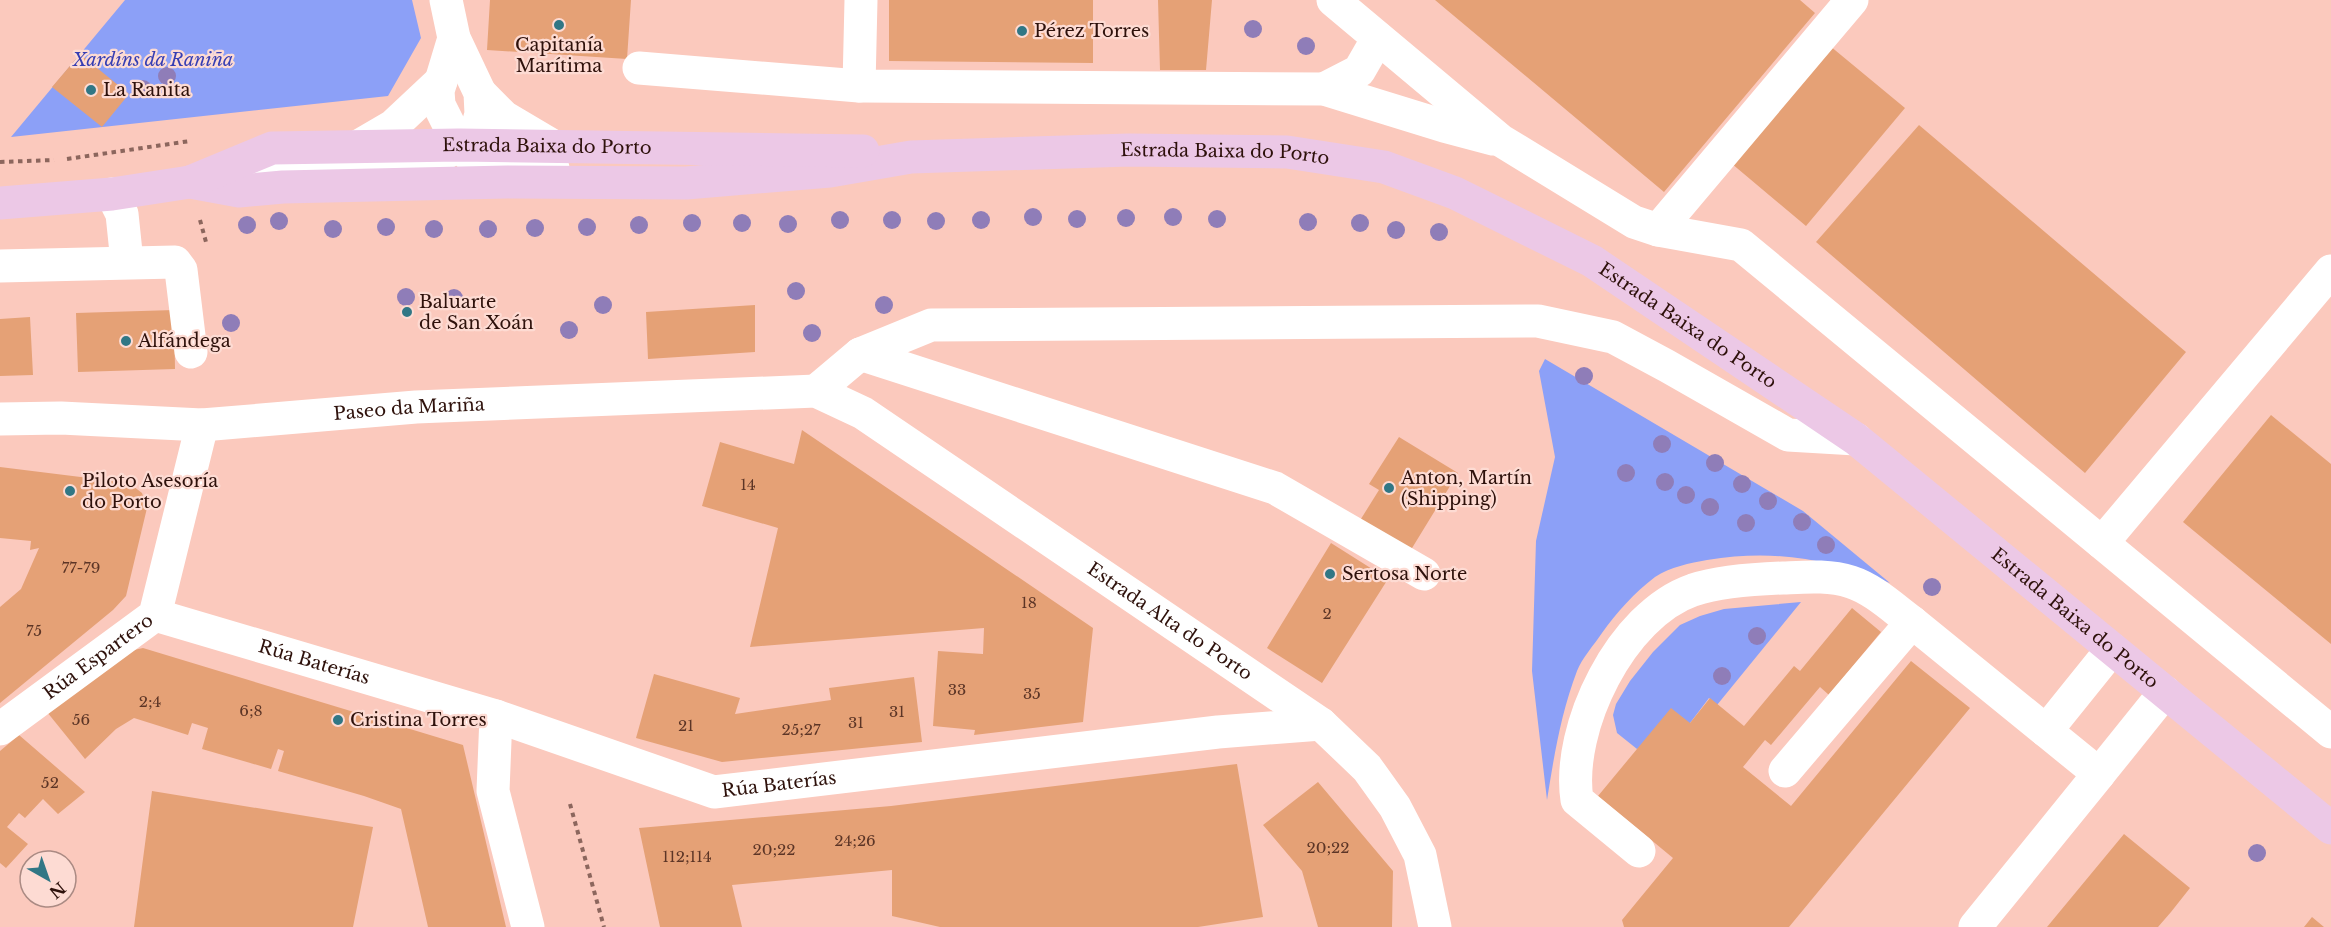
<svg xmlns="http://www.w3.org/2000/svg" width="2331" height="927" font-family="'Libre Baskerville',serif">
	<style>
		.green { fill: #8ca0f7 }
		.building { fill: #e5a176 }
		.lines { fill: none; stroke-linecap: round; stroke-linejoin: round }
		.path { stroke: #8c665d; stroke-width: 4; stroke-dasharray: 4.5 4.5; stroke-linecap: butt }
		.minor { stroke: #fff; stroke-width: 33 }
		.major { stroke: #ecc8e6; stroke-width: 33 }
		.tree { fill: #8f7db8 }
		.poi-dot { fill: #317785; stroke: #fddbd3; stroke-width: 2 }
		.labels { text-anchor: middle; stroke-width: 4.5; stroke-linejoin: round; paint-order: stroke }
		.number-label { font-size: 15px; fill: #5c3526 }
		.poi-label { font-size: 18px; fill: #2e110b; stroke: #fddbd3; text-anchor: start }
		.park-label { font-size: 18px; font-style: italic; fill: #363eb3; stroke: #fddbd3 }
		.street-label { font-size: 18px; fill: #2e110b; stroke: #fddbd3 }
	</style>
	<rect width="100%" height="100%" fill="#fbc9bd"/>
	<!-- green -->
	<path class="green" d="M125,0H412L421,38L388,96L11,137Z
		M1545,359L1803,511L1890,583C1825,559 1776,549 1707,560C1690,563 1670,567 1655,577C1635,592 1616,613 1602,633C1594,645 1582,658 1577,671C1561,713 1554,756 1547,800L1532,671L1536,541L1555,457L1539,371Z
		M1801,602L1717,705L1709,698L1690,723L1637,749L1617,733L1613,715L1616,704L1630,681L1653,652L1680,625L1700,616L1724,609Z"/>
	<!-- building -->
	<path class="building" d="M490,0H631L627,59L487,50Z
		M889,0H1093V63L889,61Z
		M1158,0H1212L1206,70H1160Z
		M1435,0H1800L1815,13L1664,192Z
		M1824,41L1905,108L1806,226L1725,158Z
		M80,54L129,94L102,127L52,87Z
		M1919,125L2186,352L2085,473L1816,242Z
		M755,305V352L648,359L646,312Z
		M174,310L175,369L78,372L76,313Z
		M30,317L33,375L0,376V319Z
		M2271,415L2331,464V644L2183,522Z
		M802,430L1093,628L1083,722L974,735L975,730L933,726L938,651L983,654L984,628L750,647L778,528L702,506L720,442L794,464Z
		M1399,437L1458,473L1409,553L1359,522L1379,490L1369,484Z
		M0,467L129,483L142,493L147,508L126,596L113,610L0,703V607L21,589L39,548L30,550L31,541L0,538Z
		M1331,543L1388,579L1322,683L1267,648Z
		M1852,608L1881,632L1829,695L1820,687L1771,745L1765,740L1743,767L1791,806L1911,661L1970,708L1789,927H1624L1622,920L1673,858L1598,796L1671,708L1690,723L1710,698L1744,726L1794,666L1800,671Z
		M143,648L463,745L506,927H428L401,809L364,796L278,771L284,751L278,749L271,769L202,749L208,728L192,723L188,735L134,718L116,729L85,759L47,712L120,653Z
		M654,674L740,698L735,714L831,700L829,688L914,677L922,742L722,762L636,738Z
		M19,735L85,792L58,814L43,799L25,818L19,813L7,827L28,844L6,868L0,863V751Z
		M1237,764L1263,917L1198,927H940L892,916V870L732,885L742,927H660L639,828L891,806Z
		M1318,782L1393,871L1392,927H1318L1302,871L1263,825Z
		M152,791L373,827L353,927H134Z
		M2124,834L2190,888L2171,912L2158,927H2047Z
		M2312,917L2324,927H2304Z"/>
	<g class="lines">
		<!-- path -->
		<path class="path" d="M67,159L190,141
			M0,162L54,160
			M200,220L206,242
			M570,804L604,927"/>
		<!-- minor -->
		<g class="minor">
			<path d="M1333,0L1500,140L1634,222L1658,230L1741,245L2331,732"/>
			<path d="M454,38L438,91L439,105L459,145L469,155L487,162L519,167L553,168"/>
			<path d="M639,68L859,86L1324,89L1444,126L1493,139"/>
			<path d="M859,86L861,0"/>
			<path d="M1324,89L1359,71L1378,38"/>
			<path d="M480,93L504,117L553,146"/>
			<path d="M357,147L393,126L441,81"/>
			<path d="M259,183L286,172L319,167L423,163L441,156L471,136L477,128L481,114L480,93L454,38L446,0"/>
			<path d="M112,194L122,214L127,262"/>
			<path d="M1658,230L1852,0"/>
			<path d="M0,266L175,262L181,270L191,352"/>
			<path d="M860,354L1275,488L1424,574"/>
			<path d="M816,391L860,354L931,325L1538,321L1613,337L1667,366L1788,435L1856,439"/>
			<path id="s1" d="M0,419L61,418L202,425L416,407L816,391L863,413L1321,724L1367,768L1395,807L1420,855L1435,927"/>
			<path d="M2102,543L2331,271"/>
			<path id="s2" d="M155,615L496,716L714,792L1218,732L1321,724"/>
			<path d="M1912,622L2099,774L1975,927"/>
			<path d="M496,716L493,791L528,927"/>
			<path id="s3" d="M0,729L155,615L202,425"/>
			<path d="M2046,731L2112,649"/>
			<path d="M2099,774L2165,692"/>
			<path d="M1639,851L1577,800C1566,728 1621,615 1693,590C1721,581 1754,579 1783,578C1806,577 1829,575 1851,582C1873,589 1893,608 1912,622L1785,771"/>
		</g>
		<!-- major -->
		<g class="major">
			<path id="s4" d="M190,182L239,191L283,187L507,182L686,183L830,171L911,157L1129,150L1287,152L1384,167L1455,193L1592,261L1856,439L2331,828"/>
			<path id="s5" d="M0,203L112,194L190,182L272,148L459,145L863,151"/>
		</g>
	</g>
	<!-- trees -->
	<g class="tree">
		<circle cx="1253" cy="29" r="9"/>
		<circle cx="1306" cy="46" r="9"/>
		<circle cx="167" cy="76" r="9"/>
		<circle cx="143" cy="89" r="9"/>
		<circle cx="1033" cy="217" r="9"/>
		<circle cx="1173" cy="217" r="9"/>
		<circle cx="1126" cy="218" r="9"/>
		<circle cx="1077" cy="219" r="9"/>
		<circle cx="1217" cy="219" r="9"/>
		<circle cx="840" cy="220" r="9"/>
		<circle cx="892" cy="220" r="9"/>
		<circle cx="981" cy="220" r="9"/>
		<circle cx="279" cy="221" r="9"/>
		<circle cx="936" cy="221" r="9"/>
		<circle cx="1308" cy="222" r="9"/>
		<circle cx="692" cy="223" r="9"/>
		<circle cx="742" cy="223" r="9"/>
		<circle cx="1360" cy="223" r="9"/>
		<circle cx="788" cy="224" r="9"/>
		<circle cx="247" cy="225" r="9"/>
		<circle cx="639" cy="225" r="9"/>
		<circle cx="386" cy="227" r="9"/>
		<circle cx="587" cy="227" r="9"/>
		<circle cx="535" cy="228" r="9"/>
		<circle cx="333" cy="229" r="9"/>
		<circle cx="434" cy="229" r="9"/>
		<circle cx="488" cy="229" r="9"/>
		<circle cx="1396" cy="230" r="9"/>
		<circle cx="1439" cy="232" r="9"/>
		<circle cx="796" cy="291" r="9"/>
		<circle cx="406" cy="297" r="9"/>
		<circle cx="454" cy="298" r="9"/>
		<circle cx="603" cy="305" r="9"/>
		<circle cx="884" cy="305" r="9"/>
		<circle cx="231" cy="323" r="9"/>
		<circle cx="569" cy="330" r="9"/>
		<circle cx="812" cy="333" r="9"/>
		<circle cx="1584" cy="376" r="9"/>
		<circle cx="1662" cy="444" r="9"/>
		<circle cx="1715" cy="463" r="9"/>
		<circle cx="1626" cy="473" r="9"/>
		<circle cx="1665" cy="482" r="9"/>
		<circle cx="1742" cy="484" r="9"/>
		<circle cx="1686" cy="495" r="9"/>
		<circle cx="1768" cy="501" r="9"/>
		<circle cx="1710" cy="507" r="9"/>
		<circle cx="1802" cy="522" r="9"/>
		<circle cx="1746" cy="523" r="9"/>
		<circle cx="1826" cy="545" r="9"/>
		<circle cx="1932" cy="587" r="9"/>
		<circle cx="1757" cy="636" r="9"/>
		<circle cx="1722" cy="676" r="9"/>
		<circle cx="2257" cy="853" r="9"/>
	</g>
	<!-- markers -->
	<g class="poi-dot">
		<circle cx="559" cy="25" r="6"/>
		<circle cx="1022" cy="31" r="6"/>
		<circle cx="91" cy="90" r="6"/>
		<circle cx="407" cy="312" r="6"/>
		<circle cx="126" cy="341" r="6"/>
		<circle cx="1389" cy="488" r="6"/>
		<circle cx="70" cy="491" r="6"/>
		<circle cx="1330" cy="574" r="6"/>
		<circle cx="338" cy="720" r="6"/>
	</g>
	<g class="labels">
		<!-- number labels -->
		<g class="number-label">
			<text x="748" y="490">14</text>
			<text x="81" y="573">77-79</text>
			<text x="1029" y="608">18</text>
			<text x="1327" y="619">2</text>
			<text x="34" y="636">75</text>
			<text x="957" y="695">33</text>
			<text x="1032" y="699">35</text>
			<text x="150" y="707">2;4</text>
			<text x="251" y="716">6;8</text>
			<text x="897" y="717">31</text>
			<text x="81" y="725">56</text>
			<text x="856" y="728">31</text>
			<text x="686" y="731">21</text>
			<text x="801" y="735">25;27</text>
			<text x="50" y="788">52</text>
			<text x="855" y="846">24;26</text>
			<text x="1328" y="853">20;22</text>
			<text x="774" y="855">20;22</text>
			<text x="687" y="862">112;114</text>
		</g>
		<!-- poi labels -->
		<g class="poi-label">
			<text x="1034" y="37">Pérez Torres</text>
			<text x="559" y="51" text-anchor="middle">Capitanía<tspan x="559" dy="21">Marítima</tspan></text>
			<text x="103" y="96">La Ranita</text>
			<text x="419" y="308">Baluarte<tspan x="419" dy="21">de San Xoán</tspan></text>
			<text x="138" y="347">Alfándega</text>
			<text x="1401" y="484">Anton, Martín<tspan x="1401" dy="21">(Shipping)</tspan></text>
			<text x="82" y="487">Piloto Asesoría<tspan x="82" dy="21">do Porto</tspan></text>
			<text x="1342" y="580">Sertosa Norte</text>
			<text x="350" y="726">Cristina Torres</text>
		</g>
		<!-- park labels -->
		<g class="park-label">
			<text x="153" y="66">Xardíns da Raniña</text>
		</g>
		<!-- street labels -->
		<g class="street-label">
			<text dy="6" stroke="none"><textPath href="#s5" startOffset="555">Estrada Baixa do Porto</textPath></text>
			<text dy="6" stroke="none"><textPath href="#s4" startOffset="1038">Estrada Baixa do Porto</textPath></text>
			<text dy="6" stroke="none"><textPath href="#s4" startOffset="1542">Estrada Baixa do Porto</textPath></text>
			<text dy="6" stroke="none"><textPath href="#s1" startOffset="410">Paseo da Mariña</textPath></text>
			<text dy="6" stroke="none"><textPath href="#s4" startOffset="2028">Estrada Baixa do Porto</textPath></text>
			<text dy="6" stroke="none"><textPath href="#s1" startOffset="1240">Estrada Alta do Porto</textPath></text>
			<text dy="6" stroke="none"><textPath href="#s3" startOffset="122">Rúa Espartero</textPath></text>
			<text dy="6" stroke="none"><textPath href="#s2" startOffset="166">Rúa Baterías</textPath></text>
			<text dy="6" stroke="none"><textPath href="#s2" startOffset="652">Rúa Baterías</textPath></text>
		</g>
	</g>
	<!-- north arrow -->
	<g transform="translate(48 879) rotate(140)"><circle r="28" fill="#fddbd3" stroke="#aa8a83" stroke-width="1.5"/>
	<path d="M0-4.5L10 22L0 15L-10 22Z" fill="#317785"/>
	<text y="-9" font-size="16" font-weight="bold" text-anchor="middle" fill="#2e110b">N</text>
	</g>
</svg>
